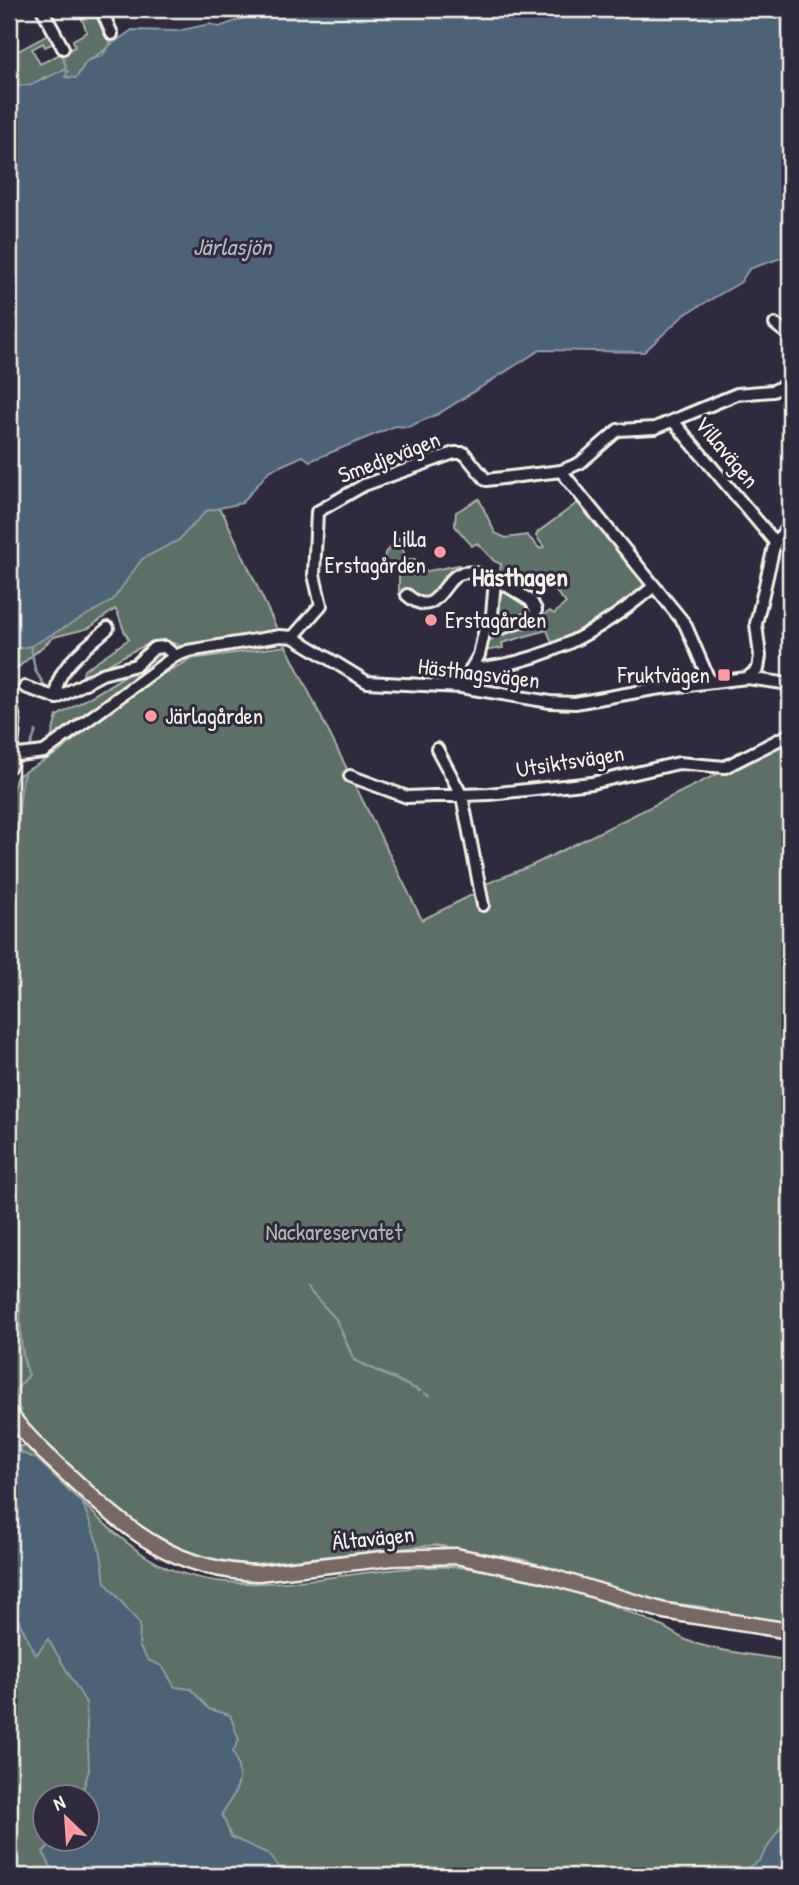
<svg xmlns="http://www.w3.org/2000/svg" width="799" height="1885" font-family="'Patrick Hand',sans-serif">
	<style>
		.green { fill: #5b6f67; stroke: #a8b0a8; stroke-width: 2; fill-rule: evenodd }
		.water { fill: #4c6475; stroke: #8f9ca3; stroke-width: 2 }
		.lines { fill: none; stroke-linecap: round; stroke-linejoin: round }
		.stream { stroke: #8f9ca3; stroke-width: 2.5 }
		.minor-casing { stroke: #f4f1e8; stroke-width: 16 }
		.major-casing { stroke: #f4f1e8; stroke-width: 19 }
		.minor { stroke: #2f2a3d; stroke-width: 10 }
		.major { stroke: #776864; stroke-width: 14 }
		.poi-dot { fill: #ff9aa2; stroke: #2f2a3d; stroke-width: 2.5 }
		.labels { text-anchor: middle; stroke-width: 6; stroke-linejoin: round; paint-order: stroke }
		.street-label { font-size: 23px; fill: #f4f1e8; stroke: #2f2a3d }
		.poi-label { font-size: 23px; fill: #f4f1e8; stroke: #2f2a3d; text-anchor: end }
		.park-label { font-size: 23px; fill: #afb6ae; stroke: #2f2a3d }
		.water-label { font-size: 24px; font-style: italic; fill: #b1b9ba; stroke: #2f2a3d }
		.quarter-label { font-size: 26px; font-weight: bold; fill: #f4f1e8; stroke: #2f2a3d }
	</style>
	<rect width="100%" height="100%" fill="#2f2a3d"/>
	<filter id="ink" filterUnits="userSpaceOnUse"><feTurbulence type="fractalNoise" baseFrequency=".0143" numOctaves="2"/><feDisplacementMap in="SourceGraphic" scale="14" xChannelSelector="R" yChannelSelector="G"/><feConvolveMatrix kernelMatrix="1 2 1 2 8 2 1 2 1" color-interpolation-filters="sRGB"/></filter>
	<g filter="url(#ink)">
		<!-- green -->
		<path class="green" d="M102,12C116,42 117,44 89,60C83,64 80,73 76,78L45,77L31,85L9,86L13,80L9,72V56L53,32L59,41L45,47L43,43L32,49L40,64L75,47L73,40L87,32L81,17Z
			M9,344L217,507L224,515L278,631L181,647C156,628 109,667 82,679L84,670L129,639C121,629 122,619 115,609L89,628L54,637L9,675Z
			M479,499L495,533L506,538L527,535L540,549L544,547L536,536L538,532L580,501L643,580L644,589L594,627L554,648L547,630L502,643L503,648L484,651C494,625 529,626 550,611L554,614L566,603L544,578L535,586L525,584L524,591L499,579L501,564L494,561L477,543L472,546L455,526L456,512Z
			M399,538L406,559H416L406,562L408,575L459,565L461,570L439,595L420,601L412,590L399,594V571L383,570L385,553Z
			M501,587L526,601L532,614L498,626V588Z
			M286,646L422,920L474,894L478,887L533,865L790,738V1624L726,1617L704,1607L663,1602L609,1588L521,1559L435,1545L243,1565L200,1559L122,1518L11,1410L9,800L17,776L58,753L140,686L191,659Z
			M161,651L163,656L160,660L50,742L57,716C74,706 148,666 154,652Z
			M9,1441L15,1446H26C65,1483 102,1528 147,1557C240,1616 373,1555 476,1569C537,1578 608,1600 663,1627C671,1631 678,1636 686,1640C715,1652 759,1655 790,1661V1876H9ZM46,1798H88V1840H46Z"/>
		<!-- water -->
		<path class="water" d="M258,9L311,12L320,9H790V167L787,179L790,185V255L749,269L741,282L684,315L644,352L540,350L438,414L408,427L395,426L310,461L303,456L269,471L242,503L206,511L179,540L142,559L112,601L31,646L9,650V86L31,85L63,70L68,71L65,77L76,78L87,61L102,56L109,46L132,30L177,31L210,24L219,27L247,17Z
			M15,1450L37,1459L83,1504L101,1553L105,1582L140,1624L139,1646L148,1660L162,1666L175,1687L191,1689L209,1709L230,1715L239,1740L233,1751C245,1782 238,1787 222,1814L231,1837L269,1854L286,1876H56L43,1852L55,1840H88L90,1811L88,1809V1798L81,1797L89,1770L86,1703L48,1639L36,1655L9,1602V1548L15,1519Z
			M790,1812V1876H733L759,1861Z"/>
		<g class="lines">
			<!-- stream -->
			<path class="stream" d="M61,51L66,67L63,70
				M31,646L35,670L47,690
				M30,747L36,731
				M9,886L16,874C7,851 18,845 18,824C19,806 20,791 24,773
				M9,1257C29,1292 12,1338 29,1375L15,1391V1400L21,1412
				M307,1288L336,1319L354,1360L420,1391
				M424,1393L430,1396
				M14,1438L22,1453"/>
			<defs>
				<path id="minor" d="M42,9L63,48
					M101,9L112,34
					M775,324L790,336
					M673,421L775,542
					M561,471L685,624L710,682
					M407,595C436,621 442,581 459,574C480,566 514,590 531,601L536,610L533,618L498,629L486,624L479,655L471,669
					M491,626L495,581
					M293,637L321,605L314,575L317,512L364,485L454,453H464L486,480L561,471L580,463L618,430L655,428L737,394L773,391L790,383
					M747,678L758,669L760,656L756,624L775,542L790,526
					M25,687L57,698L102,674L136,665L154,648L165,647L175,656
					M467,688L471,669C543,664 599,632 653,587
					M57,698C51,670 90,645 108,628
					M437,749L462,796L483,905
					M10,756L44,752L175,656L188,651L280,636L293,637L367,682L461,687L550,702L575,703L654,689L747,678L790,684
					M350,776L407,797L489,794L592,783L679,763L725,767L790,734"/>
				<path id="major" d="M9,703L13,721L9,765
					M9,1413C28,1439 52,1460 76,1482C131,1534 179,1571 258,1573L392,1558L456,1556L542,1574L664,1611L790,1631"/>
			</defs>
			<!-- minor casing -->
			<use href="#minor" class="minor-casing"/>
			<!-- major casing -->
			<use href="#major" class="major-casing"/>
			<!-- minor -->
			<use href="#minor" class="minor"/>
			<!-- major -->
			<use href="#major" class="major"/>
		</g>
	</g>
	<!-- markers -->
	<g class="poi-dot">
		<circle cx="440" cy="552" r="7"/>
		<circle cx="431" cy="620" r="7"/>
		<rect x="717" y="668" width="14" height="14" rx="3.5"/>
		<circle cx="151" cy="716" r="7"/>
	</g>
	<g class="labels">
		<!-- street labels -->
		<g class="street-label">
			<text transform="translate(727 452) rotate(50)" y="8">Villavägen</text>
			<text transform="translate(389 457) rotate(-21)" y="8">Smedjevägen</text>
			<text transform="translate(479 673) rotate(7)" y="8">Hästhagsvägen</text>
			<text transform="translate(570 761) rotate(-9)" y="8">Utsiktsvägen</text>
			<text transform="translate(373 1538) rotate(-6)" y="8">Ältavägen</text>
		</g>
		<!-- poi labels -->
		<g class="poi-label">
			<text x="426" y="547">Lilla<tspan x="426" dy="26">Erstagården</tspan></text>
			<text x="445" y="628" text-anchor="start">Erstagården</text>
			<text x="710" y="683">Fruktvägen</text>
			<text x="165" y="724" text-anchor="start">Järlagården</text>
		</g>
		<!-- park labels -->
		<g class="park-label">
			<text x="334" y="1240">Nackareservatet</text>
		</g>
		<!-- water labels -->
		<g class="water-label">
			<text x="232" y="255">Järlasjön</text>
		</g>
		<!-- quarter labels -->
		<g class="quarter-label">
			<text x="520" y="586">Hästhagen</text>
		</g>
	</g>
	<!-- margin -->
	<rect width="799" height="1885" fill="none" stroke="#2f2a3d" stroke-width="35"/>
	<rect x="18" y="18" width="764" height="1850" fill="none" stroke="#f4f1e8" stroke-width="2.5" filter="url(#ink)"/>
	<!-- north arrow -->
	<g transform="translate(66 1818) rotate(335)"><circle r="33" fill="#2f2a3d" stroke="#7e7a81" stroke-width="2"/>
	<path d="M0-5L12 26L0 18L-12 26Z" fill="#ff9aa2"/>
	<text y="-10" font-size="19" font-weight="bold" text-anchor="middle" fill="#f4f1e8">N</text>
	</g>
</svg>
